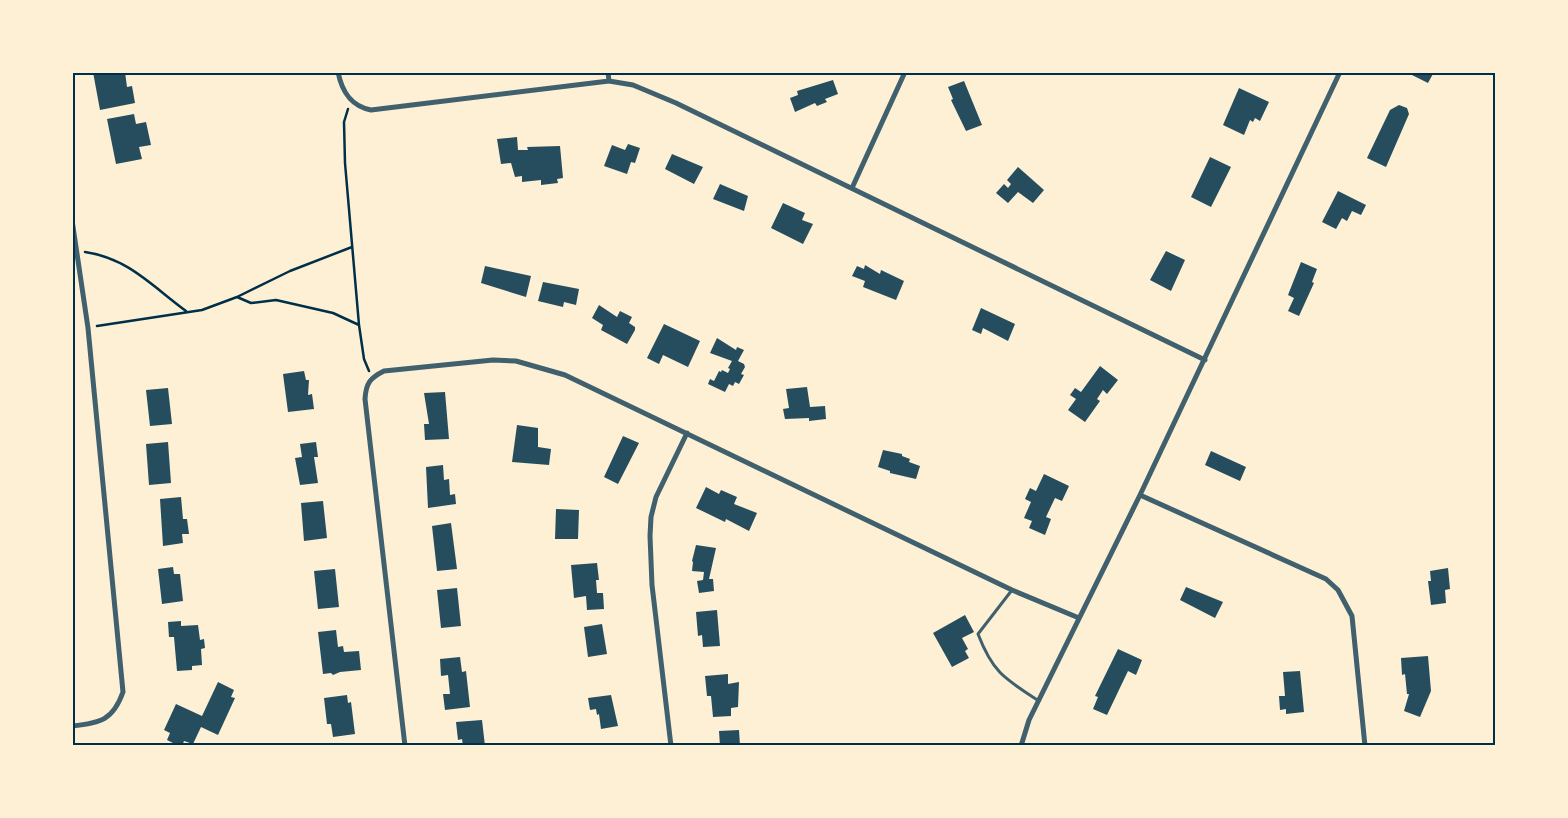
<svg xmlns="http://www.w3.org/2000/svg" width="1568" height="818" font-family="'PT Sans',sans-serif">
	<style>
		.building { fill: #264d5e }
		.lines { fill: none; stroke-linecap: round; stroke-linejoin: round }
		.path { stroke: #003049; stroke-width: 2.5 }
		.service { stroke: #3f606c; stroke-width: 3 }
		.minor { stroke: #3f606c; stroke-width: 5 }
		.neatline { fill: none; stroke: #003049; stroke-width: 2 }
	</style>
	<rect width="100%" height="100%" fill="#fdf0d5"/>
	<!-- building -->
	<path class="building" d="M93,72H125L127,87L132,86L135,103L100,110Z
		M1411,72H1434L1428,83L1410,74Z
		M833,80L838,94L825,99L827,102L817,106L815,103L795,112L790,98L798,95L797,91Z
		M964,81L982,125L966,131L951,100L953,99L948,87Z
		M1239,88L1269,102L1260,121L1255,118L1253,122L1250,120L1244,135L1223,125Z
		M1399,105L1407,108L1409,114L1386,167L1367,158L1390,110Z
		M134,114L136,124L146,122L151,145L139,147L142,159L116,164L107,119Z
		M517,137L518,150H528L527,147L560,146L563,178L557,179L558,183L541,185V180L522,182V176L515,177L511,163L501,164L497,139Z
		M628,144L640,148L635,163L631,162L627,174L604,166L612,145L625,150Z
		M672,154L703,167L694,184L665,169Z
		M1210,157L1231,167L1211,207L1191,197Z
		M1018,167L1044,190L1033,203L1018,192L1008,203L996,193L1004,184L1008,188L1011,184L1007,180Z
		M720,184L748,196L744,211L713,199Z
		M1338,191L1366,205L1361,215L1352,211L1347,221L1342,218L1336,229L1322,222Z
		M783,203L805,213L802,220L813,224L803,244L771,228Z
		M1166,251L1185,260L1171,291L1150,280Z
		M1301,262L1317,269L1312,282L1314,283L1299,316L1288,311L1294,298L1288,295Z
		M865,265L880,274L881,270L904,281L896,300L863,287L865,281L852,276L857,266L864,269Z
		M485,266L531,276L526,297L481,283Z
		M543,282L579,289L576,305L564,302L563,307L538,301Z
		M599,305L617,317L620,311L632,317L629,323L635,327V330L627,344L601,330L603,325L592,318Z
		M981,308L1015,324L1008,341L983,328L981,334L972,330Z
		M664,324L700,341L688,367L663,355L659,364L647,358Z
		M717,338L736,350L737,347L744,350L738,361L744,364L745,367L741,374L744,375L739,384L735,382L733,386L729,384L725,392L708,384L710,379L714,381L719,371L721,372L722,370L728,373L730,369L728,368L732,361L710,353Z
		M1100,366L1118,380L1107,394L1103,390L1097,399L1100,401L1085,422L1068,410L1076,399L1070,395L1075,388L1081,392Z
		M304,371L306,380H309L308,395L312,394L314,409L288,412L283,374Z
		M807,387L810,407L825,406L826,419L809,421V418L785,419L783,409L789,408L786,389Z
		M168,388L172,424L150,426L146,390Z
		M445,392L449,439L425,440L424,424H429L424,393Z
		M517,425L538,428V447L551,449L549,465L512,462Z
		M623,436L639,443L618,484L604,477Z
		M168,442L171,483L149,485L146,444Z
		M316,442L318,457H314L318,483L300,485L295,458L302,457L300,444Z
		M883,450L902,454V456L910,459L909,462L920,466L916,479L890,473V471L878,467Z
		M1211,451L1246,467L1240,481L1205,465Z
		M443,465L444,480L449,479L450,495L455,494L456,504L428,508L426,467Z
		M1044,474L1069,486L1062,501L1055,498L1046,517L1051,519L1045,535L1029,528L1032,521L1024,518L1031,502L1025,499L1030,488L1036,491Z
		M706,487L719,494L721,490L737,497L734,504L757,513L749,531L726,519L725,522L696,508Z
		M181,497L183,519H187L189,534H182L183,543L163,546L160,499Z
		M323,501L327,538L304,541L301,503Z
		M556,509L579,510L578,539H555Z
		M451,523L457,569L437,571L432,526Z
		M696,545L716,548L709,579H713L714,591L699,593L697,581L703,580L704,572L692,571L693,562L692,561Z
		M597,563L599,580H596L597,593H603L604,609L587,610L586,596L574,598L571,565Z
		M173,567L174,574H180L183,601L162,604L158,569Z
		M1448,568L1450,589L1445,590L1446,603L1431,605L1428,581H1431L1430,571Z
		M335,569L339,607L318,609L314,571Z
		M1186,587L1223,602L1215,618L1180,600Z
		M457,588L461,626L441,628L437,590Z
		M717,610L720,646L703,647L702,635L698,636L696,612Z
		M965,615L974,632L962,638L968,649L965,651L969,658L952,667L933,633Z
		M181,621V626L198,625L200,640L204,639L205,648L201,649L202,665L192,666V670L177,671L174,637H169L168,622Z
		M602,624L607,654L588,657L584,627Z
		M336,630L338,647L343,646L344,652L359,651L361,670L340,672L333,675L331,673L323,674L318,632Z
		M1118,649L1142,660L1136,675L1128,671L1107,715L1093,709L1098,697L1095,696Z
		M1428,656L1431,691L1420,717L1404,711L1409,694H1407L1405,674L1402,675L1401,658Z
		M460,657L462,672L466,671L470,707L445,710L443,694H450L448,675L441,676L440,659Z
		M1300,671L1304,712L1286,714V709L1280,710L1279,696H1285L1283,672Z
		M728,674V684L739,682L738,707L731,708V716L713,717L711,696H707L705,676Z
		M218,682L234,690L231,697L235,698L218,735L201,727L193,744L184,741L182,746H179L167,740L170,733L164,730L176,704L202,716Z
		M347,695L348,703L351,702L355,734L333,737L331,724H327L324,698Z
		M611,695L618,726L601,729L599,714L597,715L596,709L590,710L588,698Z
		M482,720L485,746H463L462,739L458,740L456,722Z
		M739,730L740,746H720L719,731Z"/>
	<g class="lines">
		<!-- path -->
		<path class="path" d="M348,109L344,122L345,163L359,325L364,359L369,371
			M85,252C128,258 153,287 186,311
			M237,297L290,271L352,247
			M97,326L202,310L237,297L251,303L276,300L333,313L359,325"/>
		<!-- service -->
		<path class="service" d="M1012,590L978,634C993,673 1005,679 1039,701"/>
		<!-- minor -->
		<path class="minor" d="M338,72C342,92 351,106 371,110L609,81L633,85L676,103L1205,360
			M608,72L609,81
			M852,188L905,72
			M72,220L88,328L123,692C113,720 101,723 72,726
			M1140,495L1326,579L1338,590L1352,616L1365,746
			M405,746L365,399C366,383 370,378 384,371L493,360L516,361L565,375L1012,590L1079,618
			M671,746L652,585L650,536L651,517L656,497L687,433
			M1021,746L1029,720L1140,495L1340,72"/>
	</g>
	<!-- border -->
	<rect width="1568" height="818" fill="none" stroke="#fdf0d5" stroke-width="148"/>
	<rect x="74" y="74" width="1420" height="670" class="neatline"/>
</svg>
